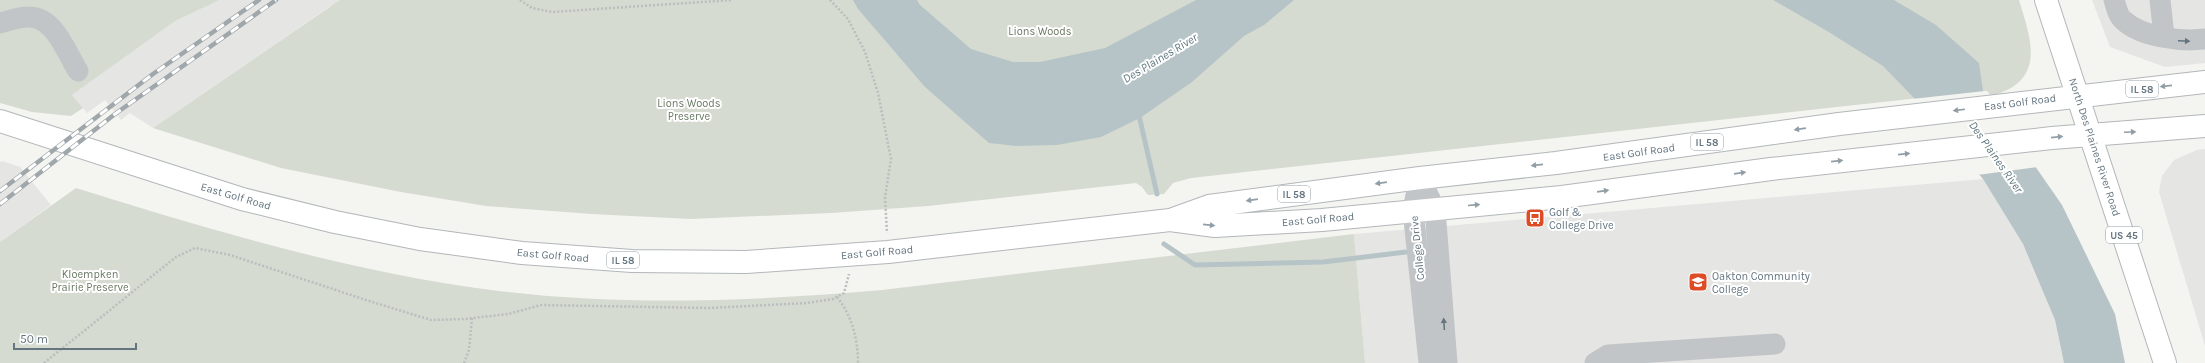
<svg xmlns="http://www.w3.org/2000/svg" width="2205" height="363" font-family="Karla,sans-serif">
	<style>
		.built { fill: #e5e6e4 }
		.green { fill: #d5dbd1 }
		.water { fill: #b7c4c7 }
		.pier { fill: #f4f4f0 }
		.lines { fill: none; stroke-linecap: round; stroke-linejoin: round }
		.stream { stroke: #b7c4c7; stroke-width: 5 }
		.major-casing { stroke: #b2b7ba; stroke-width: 24 }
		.path { stroke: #bbbdbf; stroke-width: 2.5; stroke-dasharray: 2 2; stroke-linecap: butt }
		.minor { stroke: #c2c5c8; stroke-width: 21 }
		.major { stroke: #fff; stroke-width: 22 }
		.rail-casing { stroke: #a0a7ab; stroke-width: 4.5 }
		.rail { stroke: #fff; stroke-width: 3; stroke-dasharray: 9; stroke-linecap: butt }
		.oneway { fill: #647580 }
		.oneway2 { fill: #929ea6 }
		.labels { text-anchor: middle; stroke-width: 4; stroke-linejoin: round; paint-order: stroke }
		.shield { fill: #fff; stroke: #929ea6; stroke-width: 1 }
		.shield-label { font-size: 10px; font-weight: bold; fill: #647580 }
		.park-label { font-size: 11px; fill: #687863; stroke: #fff }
		.street-label { font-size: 11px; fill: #647580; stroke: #fff }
		.poi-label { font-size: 11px; fill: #647580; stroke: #fff; text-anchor: start }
		.water-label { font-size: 12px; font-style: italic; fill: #5f777e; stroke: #fff }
	</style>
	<rect width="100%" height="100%" fill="#f4f4f0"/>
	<!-- built -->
	<path class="built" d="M143,0H457L329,7L153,128L130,113L121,120L105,100L87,113L72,95L174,21Z
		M2092,0H2205V63L2165,67L2110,47Z
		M2205,149V346L2159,192L2162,176L2174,160L2197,150Z
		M2,161L20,167L51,205L0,242V162Z
		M1983,179L2023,244L2055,320L2064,363H1365L1354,234Z"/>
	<!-- green -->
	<path class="green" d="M0,0H219L175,21L72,95L83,108L71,116L32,112L0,103Z
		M340,0H2019C2032,42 2046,81 1991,96L1987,91H1983L1191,178L1173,183L1164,194L1148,195L1142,187L1136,183L928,206L831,213L691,219L592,214L486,206L401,192L281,168L153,128Z
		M76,188C214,231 347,271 491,290C620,307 754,301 882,290L1354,234L1365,363H0V242Z"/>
	<!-- water -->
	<path class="water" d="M853,0H917L920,5L971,49L1013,62H1040L1105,48L1196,0H1294L1264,25L1244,36L1192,82L1140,118L1101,137L1057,145L1016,146L989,143L925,87L858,9Z
		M1773,0H1894L1936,25L1979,63L1983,91L2062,205L2115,314L2125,363H2064L2055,320L2023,244L1983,179L1915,99L1883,66L1827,31Z"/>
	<!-- pier -->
	<path class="pier" d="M1985,91L2038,167L1977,175L1912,99Z"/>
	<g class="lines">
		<!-- stream -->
		<path class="stream" d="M1138,111L1157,194
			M1164,244L1195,265L1323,262L1406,252"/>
		<defs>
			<path id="major" d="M2046,0L2165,363
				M0,121L242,199L335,222L420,239L522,253L632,261L746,262L888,252L1170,220L1215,226L1322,220L1562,197L1771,169L2052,138L2205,126
				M1173,219L1209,206L1420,178L1556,163L1839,124L2205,82"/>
		</defs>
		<!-- major casing -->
		<use href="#major" class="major-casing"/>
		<!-- path -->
		<path class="path" d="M520,0L532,8L552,12L732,0
			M830,0L848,19L865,52L878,93L891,159L885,197L887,233
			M837,297C852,316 858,339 858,363
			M44,363L176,257L195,248L230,255L366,300L431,320L465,319L508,314L541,305L710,308L807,303L833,299L844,293L849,274
			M464,363L469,350L472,318"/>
		<!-- minor -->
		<path class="minor" d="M2114,0C2116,6 2118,16 2123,20C2141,37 2181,42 2205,39
			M2160,0L2164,36
			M0,23C9,21 18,17 27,17C54,15 66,52 78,71
			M1420,178L1435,209L1447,363
			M1416,195L1413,210L1429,363
			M1595,363L1608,355L1775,344"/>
		<!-- major -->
		<use href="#major" class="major"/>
		<defs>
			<path id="rail" d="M0,191L153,74L259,0
				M0,204L115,114L276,0"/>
		</defs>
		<!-- rail casing -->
		<use href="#rail" class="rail-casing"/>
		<!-- rail -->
		<use href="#rail" class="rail"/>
	</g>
	<!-- one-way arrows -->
	<defs><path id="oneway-solid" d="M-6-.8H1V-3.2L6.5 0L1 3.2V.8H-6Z"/></defs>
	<g class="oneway">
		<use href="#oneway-solid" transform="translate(2184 41) rotate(2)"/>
		<use href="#oneway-solid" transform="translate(1444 324) rotate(-94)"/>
	</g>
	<g class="oneway2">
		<use href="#oneway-solid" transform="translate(2166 86) rotate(174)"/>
		<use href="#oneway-solid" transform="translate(1959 110) rotate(173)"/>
		<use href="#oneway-solid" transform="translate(1800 129) rotate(172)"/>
		<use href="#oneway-solid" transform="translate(2130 132) rotate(-3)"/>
		<use href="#oneway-solid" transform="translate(2057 137) rotate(-6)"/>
		<use href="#oneway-solid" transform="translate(1904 154) rotate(-6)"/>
		<use href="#oneway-solid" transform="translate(1837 161) rotate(-6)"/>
		<use href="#oneway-solid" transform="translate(1537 165) rotate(174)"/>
		<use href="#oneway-solid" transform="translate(1740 173) rotate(-8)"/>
		<use href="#oneway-solid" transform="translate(1381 183) rotate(172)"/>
		<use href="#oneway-solid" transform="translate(1603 191) rotate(-8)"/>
		<use href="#oneway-solid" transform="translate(1252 200) rotate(172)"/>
		<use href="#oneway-solid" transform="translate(1474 205) rotate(-5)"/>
		<use href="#oneway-solid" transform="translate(1209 225) rotate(6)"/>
	</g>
	<!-- icons -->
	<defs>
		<symbol id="bus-square" viewBox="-11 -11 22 22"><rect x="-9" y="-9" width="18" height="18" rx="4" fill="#dd4b27" stroke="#fff"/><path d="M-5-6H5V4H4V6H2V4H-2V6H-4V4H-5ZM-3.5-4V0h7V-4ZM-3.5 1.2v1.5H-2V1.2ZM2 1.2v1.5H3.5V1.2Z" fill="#fff"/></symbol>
		<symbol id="university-square" viewBox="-11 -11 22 22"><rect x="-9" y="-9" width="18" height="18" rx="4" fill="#dd4b27" stroke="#fff"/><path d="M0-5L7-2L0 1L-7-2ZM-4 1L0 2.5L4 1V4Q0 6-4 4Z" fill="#fff"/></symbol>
	</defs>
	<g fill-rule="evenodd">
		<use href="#bus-square" x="1524" y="207" width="22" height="22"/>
		<use href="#university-square" x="1687" y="271" width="22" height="22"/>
	</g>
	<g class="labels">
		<!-- shield labels -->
		<g class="shield">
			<rect x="2126" y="81" width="32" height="16" rx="3"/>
			<rect x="1691" y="134" width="32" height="16" rx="3"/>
			<rect x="1278" y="186" width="32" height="16" rx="3"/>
			<rect x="2106" y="227" width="36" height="16" rx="3"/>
			<rect x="607" y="252" width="32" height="16" rx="3"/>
		</g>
		<g class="shield-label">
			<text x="2142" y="93">IL 58</text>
			<text x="1707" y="146">IL 58</text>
			<text x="1294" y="198">IL 58</text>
			<text x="2124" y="239">US 45</text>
			<text x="623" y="264">IL 58</text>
		</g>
		<!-- park labels -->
		<g class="park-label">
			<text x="1040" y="35">Lions Woods</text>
			<text x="689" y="107">Lions Woods<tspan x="689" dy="13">Preserve</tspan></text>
			<text x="90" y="278">Kloempken<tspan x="90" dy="13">Prairie Preserve</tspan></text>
		</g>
		<!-- street labels -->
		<g class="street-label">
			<text transform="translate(2020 102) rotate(-7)" y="4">East Golf Road</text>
			<text transform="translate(2095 147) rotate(72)" y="4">North Des Plaines River Road</text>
			<text transform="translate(1639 152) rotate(-8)" y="4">East Golf Road</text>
			<text transform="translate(236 196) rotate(16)" y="4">East Golf Road</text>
			<text transform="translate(1318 219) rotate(-5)" y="4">East Golf Road</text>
			<text transform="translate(1417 248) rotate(-96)" y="4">College Drive</text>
			<text transform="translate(877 252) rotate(-5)" y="4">East Golf Road</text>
			<text transform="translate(553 255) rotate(5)" y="4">East Golf Road</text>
		</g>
		<!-- poi labels -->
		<g class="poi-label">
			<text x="1549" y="216">Golf &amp;<tspan x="1549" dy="13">College Drive</tspan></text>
			<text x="1712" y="280">Oakton Community<tspan x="1712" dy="13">College</tspan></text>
		</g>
		<!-- water labels -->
		<g class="water-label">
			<text transform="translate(1160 58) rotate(-31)" y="4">Des Plaines River</text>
			<text transform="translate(1996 157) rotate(55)" y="4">Des Plaines River</text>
		</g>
	</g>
	<!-- scale -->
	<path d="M14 343v6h122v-6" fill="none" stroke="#647580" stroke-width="2"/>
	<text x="20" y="343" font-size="12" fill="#647580" stroke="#ffffff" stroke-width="3" paint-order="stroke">50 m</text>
</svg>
